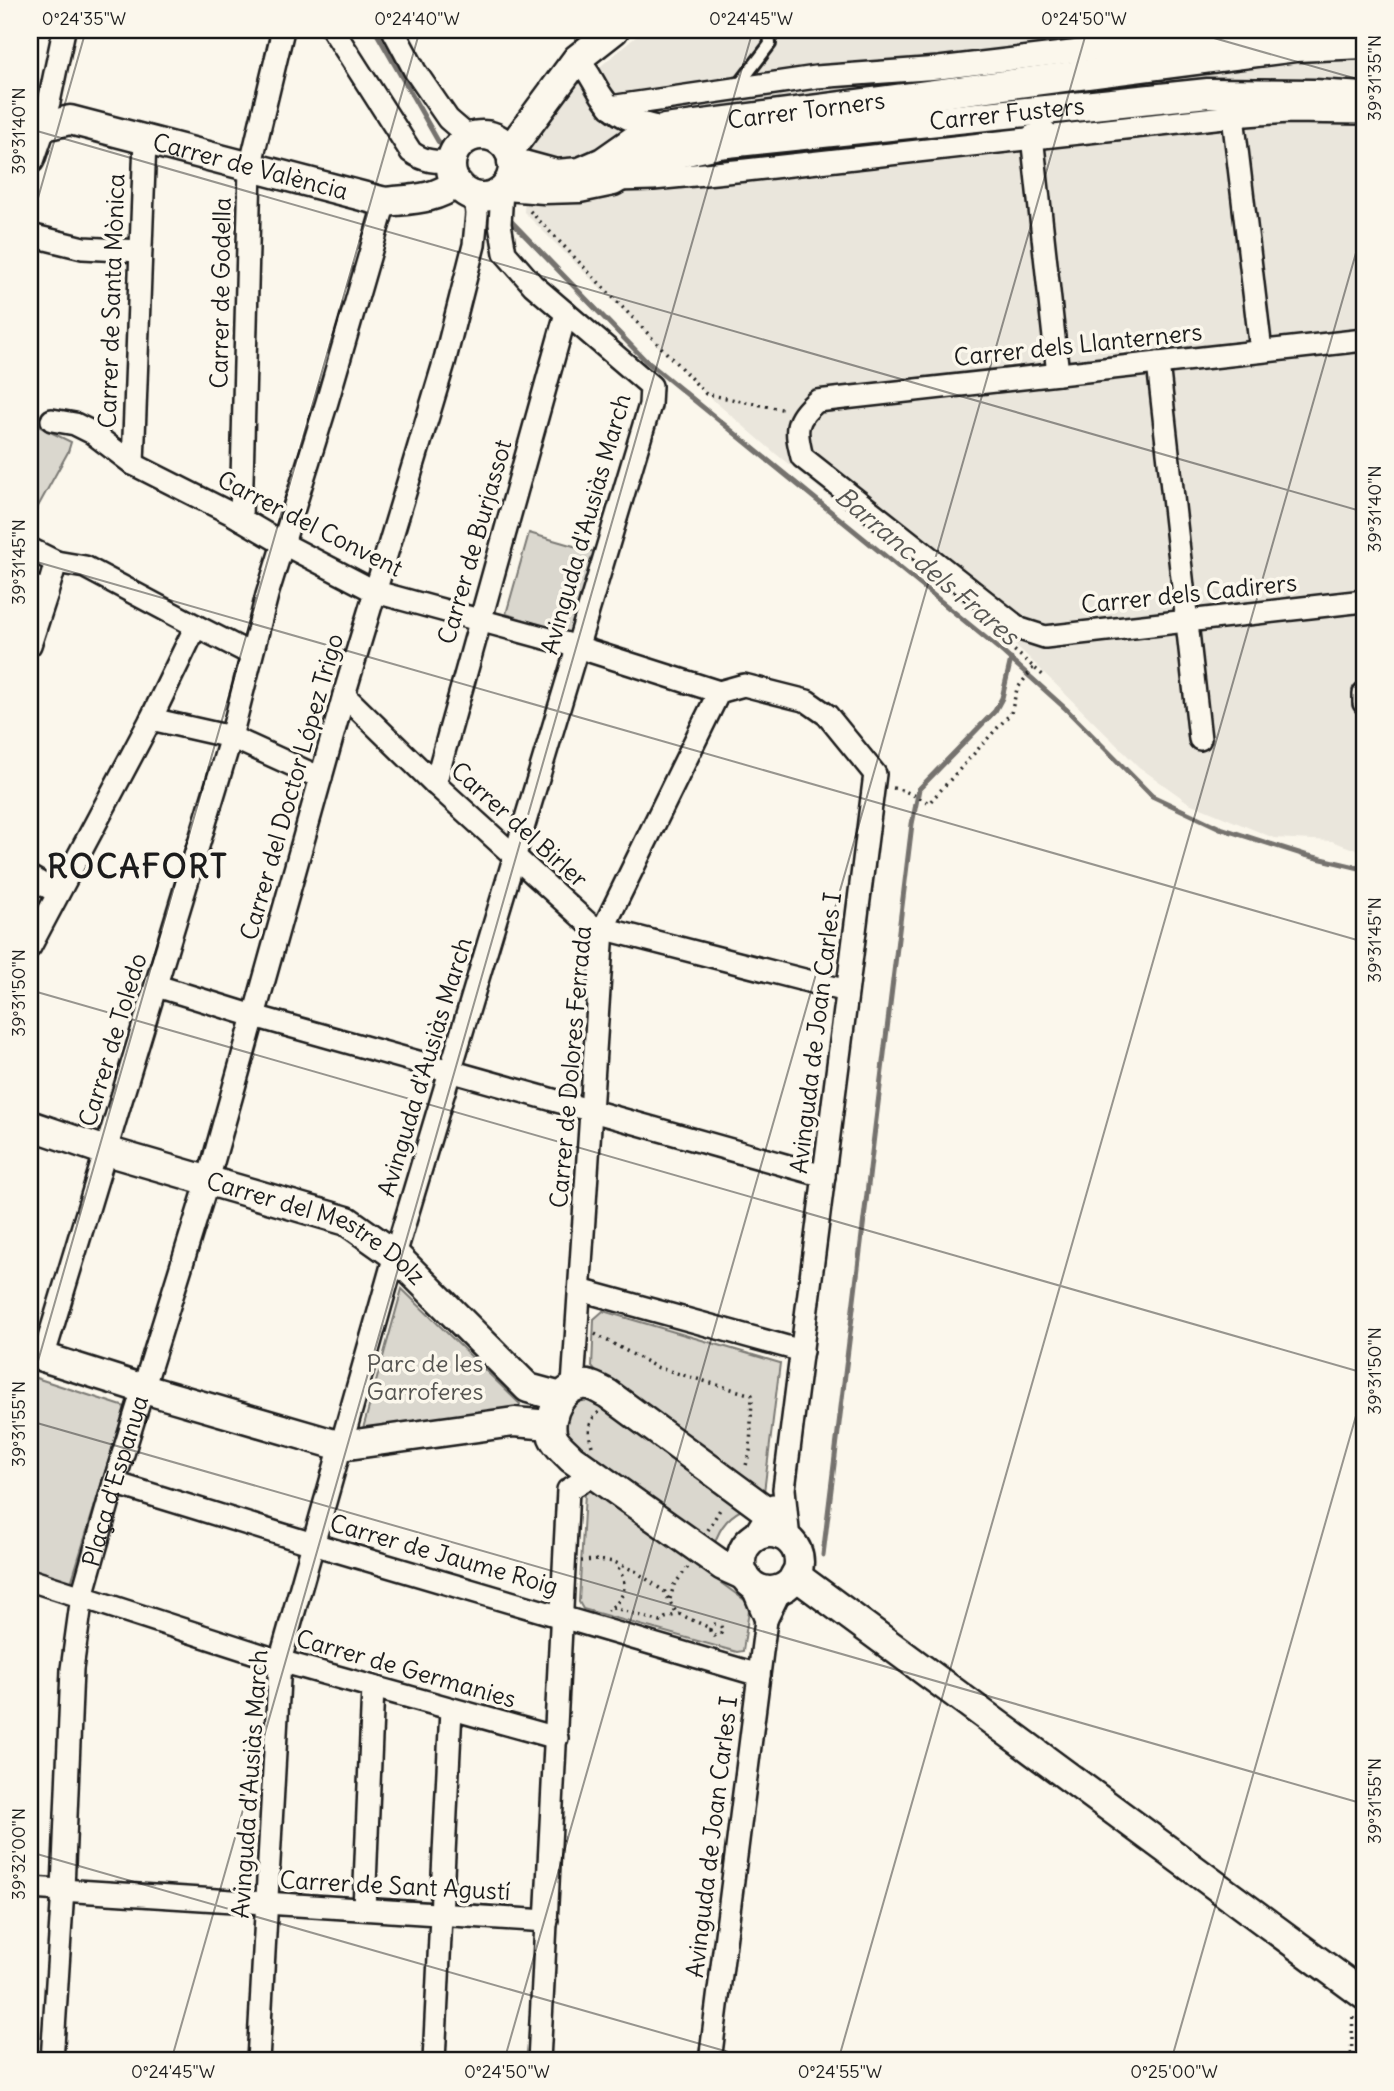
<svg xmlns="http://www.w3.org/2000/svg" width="1394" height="2091" font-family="Delius,sans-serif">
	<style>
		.built { fill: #eae6dc }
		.green { fill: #dad7ce; stroke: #7b7a75; stroke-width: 2 }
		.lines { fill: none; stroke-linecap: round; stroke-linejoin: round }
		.stream { stroke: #74726e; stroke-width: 5 }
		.lane-casing { stroke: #1c1c1c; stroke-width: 16 }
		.street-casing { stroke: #1c1c1c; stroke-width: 26 }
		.secondary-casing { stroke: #1c1c1c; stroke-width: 33 }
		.path { stroke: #1c1c1c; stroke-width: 3.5; stroke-dasharray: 2 5; stroke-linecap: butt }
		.lane { stroke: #fbf7ec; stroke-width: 10 }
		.street { stroke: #fbf7ec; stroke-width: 21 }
		.secondary { stroke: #fbf7ec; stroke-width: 28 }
		.ticks { fill: none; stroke: #1c1c1c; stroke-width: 2; stroke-opacity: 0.45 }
		.labels { text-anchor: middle; stroke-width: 7; stroke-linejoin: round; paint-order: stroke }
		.street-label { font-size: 24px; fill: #1c1c1c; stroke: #fbf7ec }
		.park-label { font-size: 24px; fill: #555451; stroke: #fbf7ec }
		.water-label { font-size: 26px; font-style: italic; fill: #575653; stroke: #fbf7ec }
		.district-label { font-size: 32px; font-weight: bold; letter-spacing: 2px; fill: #1c1c1c; stroke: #fbf7ec }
		.neatline { fill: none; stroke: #1c1c1c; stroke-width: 2.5 }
		.ticks-label { font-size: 18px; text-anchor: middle; fill: #1c1c1c }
	</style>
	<rect width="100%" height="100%" fill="#fbf7ec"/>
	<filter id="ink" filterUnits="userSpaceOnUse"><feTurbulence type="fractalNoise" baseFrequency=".0143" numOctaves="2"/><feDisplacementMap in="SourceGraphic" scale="14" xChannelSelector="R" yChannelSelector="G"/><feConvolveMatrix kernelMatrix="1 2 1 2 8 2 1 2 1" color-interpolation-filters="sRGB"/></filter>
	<g filter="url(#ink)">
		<!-- built -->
		<path class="built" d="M644,30H1364V853L1332,841L1274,838L1189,803L1139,767L1020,649L776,454L706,394L524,212L529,137L560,100Z"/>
		<!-- green -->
		<path class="green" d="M30,422L71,442L68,452L30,521Z
			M529,533L598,553L572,635L506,614Z
			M402,1289L520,1404L518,1411L362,1432Z
			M603,1311L780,1363L764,1492L761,1496L601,1378L592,1367L594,1319Z
			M30,1376L125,1407L71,1583L30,1569Z
			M590,1399L600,1401L748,1507C730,1514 720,1526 714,1545L572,1451L561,1423C567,1408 574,1402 590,1399Z
			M593,1490L750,1604L743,1651L737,1652L583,1609L579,1602L585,1493Z"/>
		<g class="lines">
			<!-- stream -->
			<path class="stream" d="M375,30L438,141L444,148
				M461,166L480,187
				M509,219L645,360L998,648L1066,709L1152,796L1220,828L1305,855L1364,869
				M823,1555L912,824L919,789L995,711L1002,698L1011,659"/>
			<defs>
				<path id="lane" d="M738,86L770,44L769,30"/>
				<g id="street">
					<path d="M333,30L411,152C425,162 435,162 452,161"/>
					<path d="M393,30L415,71L448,119L470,138"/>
					<path d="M577,59C589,70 593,83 602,96C617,120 640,123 665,129"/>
					<path d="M610,107L816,77L939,68L1121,46L1287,30"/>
					<path d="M1233,116L1261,351"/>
					<path d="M41,127L49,102L64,30"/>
					<path d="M1046,132L1032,136L1058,374"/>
					<path d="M615,180L653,179L746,170L1233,116L1288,112L1364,113"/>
					<path d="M30,235L83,248L140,251"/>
					<path d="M1364,340L817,401C794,420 795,430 802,457L1020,629L1045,637L1364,601"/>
					<path d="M1158,363L1200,739"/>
					<path d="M52,420L75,424L91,432L133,464L234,515L282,543L376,592L571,645L719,692"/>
					<path d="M133,464L145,140"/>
					<path d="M241,519L250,168L283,30"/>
					<path d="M30,549L56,562L47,593L30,585"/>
					<path d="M56,562L85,567L196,626"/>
					<path d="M30,645L47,593"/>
					<path d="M719,692L744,685L807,701L827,715L875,774L784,1489L789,1540"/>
					<path d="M1364,693V703"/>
					<path d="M344,695L435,784L590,925L847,991"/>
					<path d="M151,719L231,737L267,595L327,402L385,202"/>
					<path d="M435,784L566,313"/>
					<path d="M30,877L58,893"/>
					<path d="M30,947L151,719L196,626L251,654"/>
					<path d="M157,986L254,1016L824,1176"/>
					<path d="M580,1290L802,1351"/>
					<path d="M43,1358L231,737L321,778"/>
					<path d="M573,1386L603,929L719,692"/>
					<path d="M114,1483L313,1544L759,1675"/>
					<path d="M751,1540L773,1505"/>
					<path d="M30,1580L280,1661L557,1738"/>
					<path d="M751,1584L766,1620L781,1589"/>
					<path d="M30,1888L547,1921"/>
					<path d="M364,1909L373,1687"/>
					<path id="s1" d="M52,2061L63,1889L72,1669L82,1596L114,1483L208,1180L344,695L444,363L474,245L477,214L475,196"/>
					<path d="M258,2061L280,1661L395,1255L650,405L651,386L533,285L505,253L500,224L502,190"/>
					<path d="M434,2061L451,1709"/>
					<path d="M539,2061L568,1490L594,1474"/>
					<path d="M710,2061L766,1620"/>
				</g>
				<g id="secondary">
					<circle cx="482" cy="166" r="31"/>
					<path d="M509,151L577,59L614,30"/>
					<path id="s2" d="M30,159L41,127L70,120L385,202C412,199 434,200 457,183"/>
					<path id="s3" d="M512,162L556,174L580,172L603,162L633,141L665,129L1296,47L1364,44"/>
					<path id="s4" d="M506,186L544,189L579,188L613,181L650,159L718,144L1208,93L1314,94L1364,97"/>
					<path id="s5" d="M30,1125L106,1151L347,1221L395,1255L528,1388L561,1397"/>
					<path d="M30,1353L144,1389L341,1446L514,1422L551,1425"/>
					<circle cx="770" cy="1562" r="29"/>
					<path d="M795,1575L1364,1995"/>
					<path d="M745,1576L723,1566L571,1458C566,1452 556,1445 553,1437C546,1416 563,1382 588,1385C594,1386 602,1391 608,1394L764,1509L780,1535"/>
				</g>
			</defs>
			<!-- lane casing -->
			<use href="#lane" class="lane-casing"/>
			<!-- street casing -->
			<use href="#street" class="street-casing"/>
			<!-- secondary casing -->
			<use href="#secondary" class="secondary-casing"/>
			<!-- path -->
			<path class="path" d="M530,211L706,394L786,410
				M1009,646L1045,677
				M893,788C905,790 918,797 929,803L1011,713L1017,689L1033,668
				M595,1334L656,1367L752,1395L750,1451L745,1469
				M592,1446C588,1433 587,1422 599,1412
				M708,1530L722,1506
				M581,1561L598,1560L614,1562L635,1571L665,1592L673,1608L679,1614L710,1628
				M670,1599L674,1585L688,1567
				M612,1607C628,1595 627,1579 615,1564
				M607,1611L612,1607L661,1622L665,1618L679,1614
				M710 1630a6 6 0 1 1 12 0a6 6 0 1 1-12 0Z
				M1351,2061L1353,2014"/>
			<!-- lane -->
			<use href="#lane" class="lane"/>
			<!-- street -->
			<use href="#street" class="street"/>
			<!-- secondary -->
			<use href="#secondary" class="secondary"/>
		</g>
	</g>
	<!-- ticks -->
	<path class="ticks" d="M1186,30L1364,81M30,129L1364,512M30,226L86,30M30,560L1364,942M30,990L1364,1373M30,1389L420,30M30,1421L1364,1804M30,1852L760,2061M171,2061L753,30M504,2061L1087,30M838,2061L1364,225M1171,2061L1364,1388"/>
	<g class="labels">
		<!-- street labels -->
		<g class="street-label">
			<text dy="8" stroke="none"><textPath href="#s3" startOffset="308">Carrer Torners</textPath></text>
			<text dy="8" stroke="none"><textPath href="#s4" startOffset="511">Carrer Fusters</textPath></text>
			<text dy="8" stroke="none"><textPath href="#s2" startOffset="250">Carrer de València</textPath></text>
			<text transform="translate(221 293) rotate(-89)" y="8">Carrer de Godella</text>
			<text transform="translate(112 301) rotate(-88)" y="8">Carrer de Santa Mònica</text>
			<text transform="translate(1078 345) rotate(-6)" y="8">Carrer dels Llanterners</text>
			<text transform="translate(310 524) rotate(27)" y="8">Carrer del Convent</text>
			<text transform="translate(586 524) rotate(-74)" y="8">Avinguda d'Ausiàs March</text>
			<text transform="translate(475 542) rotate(-74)" y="8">Carrer de Burjassot</text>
			<text transform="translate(1189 594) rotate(-6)" y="8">Carrer dels Cadirers</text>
			<text transform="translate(292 787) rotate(-74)" y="8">Carrer del Doctor López Trigo</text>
			<text transform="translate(519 825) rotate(42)" y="8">Carrer del Birler</text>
			<text transform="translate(816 1033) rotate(-83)" y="8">Avinguda de Joan Carles I</text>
			<text transform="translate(113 1040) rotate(-73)" y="8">Carrer de Toledo</text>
			<text transform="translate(425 1067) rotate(-73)" y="8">Avinguda d'Ausiàs March</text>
			<text transform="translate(571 1067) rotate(-85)" y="8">Carrer de Dolores Ferrada</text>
			<text dy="8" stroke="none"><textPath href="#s5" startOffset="306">Carrer del Mestre Dolz</textPath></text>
			<text dy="8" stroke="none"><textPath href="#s1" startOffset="586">Plaça d'Espanya</textPath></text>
			<text transform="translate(444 1555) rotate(16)" y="8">Carrer de Jaume Roig</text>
			<text transform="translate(406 1669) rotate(16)" y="8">Carrer de Germanies</text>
			<text transform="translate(250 1784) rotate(-86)" y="8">Avinguda d'Ausiàs March</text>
			<text transform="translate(712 1837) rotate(-83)" y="8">Avinguda de Joan Carles I</text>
			<text transform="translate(395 1886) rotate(3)" y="8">Carrer de Sant Agustí</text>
		</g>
		<!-- park labels -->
		<g class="park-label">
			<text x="425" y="1372">Parc de les<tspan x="425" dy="28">Garroferes</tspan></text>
		</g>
		<!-- water labels -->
		<g class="water-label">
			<text transform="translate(927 566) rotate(40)" y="9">Barranc dels Frares</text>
		</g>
		<!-- district labels -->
		<g class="district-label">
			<text x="138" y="878">ROCAFORT</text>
		</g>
	</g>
	<!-- margin -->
	<rect width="1394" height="2091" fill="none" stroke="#fbf7ec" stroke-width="77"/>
	<rect x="38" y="38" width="1318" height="2014" class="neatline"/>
	<g class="ticks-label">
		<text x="84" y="25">0°24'35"W</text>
		<text x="417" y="25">0°24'40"W</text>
		<text x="751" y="25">0°24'45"W</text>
		<text x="1084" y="25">0°24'50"W</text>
		<text transform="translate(1375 78) rotate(-90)" y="6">39°31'35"N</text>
		<text transform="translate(19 131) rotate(-90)" y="6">39°31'40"N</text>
		<text transform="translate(1375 509) rotate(-90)" y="6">39°31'40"N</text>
		<text transform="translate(19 562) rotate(-90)" y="6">39°31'45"N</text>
		<text transform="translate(1375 940) rotate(-90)" y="6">39°31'45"N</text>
		<text transform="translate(19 993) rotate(-90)" y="6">39°31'50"N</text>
		<text transform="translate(1375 1371) rotate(-90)" y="6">39°31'50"N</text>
		<text transform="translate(19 1424) rotate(-90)" y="6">39°31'55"N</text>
		<text transform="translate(1375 1801) rotate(-90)" y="6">39°31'55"N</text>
		<text transform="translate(19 1854) rotate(-90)" y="6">39°32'00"N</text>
		<text x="173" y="2078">0°24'45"W</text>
		<text x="507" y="2078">0°24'50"W</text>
		<text x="840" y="2078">0°24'55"W</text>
		<text x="1174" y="2078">0°25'00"W</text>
	</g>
</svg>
